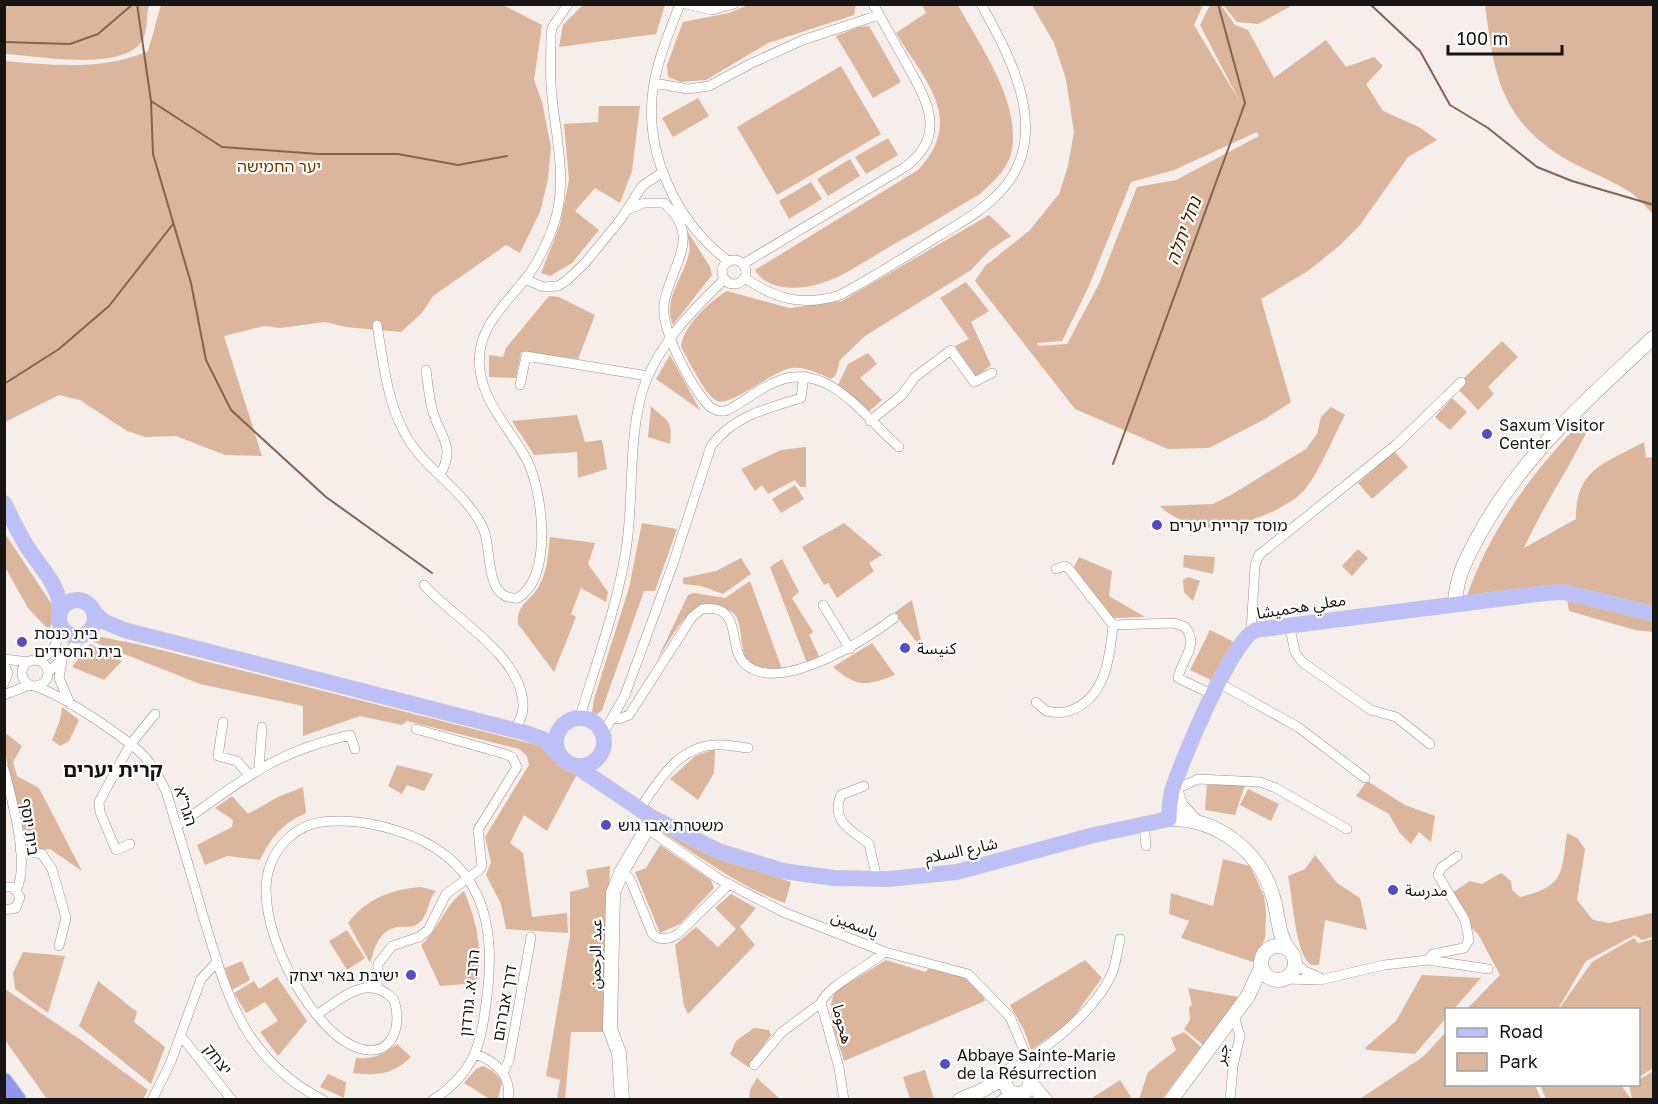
<svg xmlns="http://www.w3.org/2000/svg" width="1658" height="1104" font-family="'Golos Text','Noto Sans Arabic','Noto Sans Hebrew',sans-serif">
	<style>
		.green { fill: #dbb59c; fill-rule: evenodd }
		.lines { fill: none; stroke-linecap: round; stroke-linejoin: round }
		.stream { stroke: #85644f; stroke-width: 2 }
		.street-casing { stroke: #97918d; stroke-width: 10 }
		.secondary-casing { stroke: #97918d; stroke-width: 15 }
		.primary-casing { stroke: #cccccb; stroke-width: 16 }
		.highway-casing { stroke: #cccccb; stroke-width: 18 }
		.street { stroke: #fff; stroke-width: 9 }
		.secondary { stroke: #fff; stroke-width: 14 }
		.primary { stroke: #bcc0f6; stroke-width: 15 }
		.highway { stroke: #9096f0; stroke-width: 16 }
		.poi-dot { fill: #544ec5; stroke: #fff; stroke-width: 2 }
		.labels { text-anchor: middle; stroke-width: 4.5; stroke-linejoin: round; paint-order: stroke }
		.park-label { font-size: 16px; fill: #713700; stroke: #fff }
		.poi-label { font-size: 16px; fill: #171514; stroke: #fff; text-anchor: start }
		.street-label { font-size: 16px; fill: #171514; stroke: #fff }
		.water-label { font-size: 18px; font-style: italic; fill: #502400; stroke: #fff }
		.quarter-label { font-size: 20px; font-weight: bold; fill: #171514; stroke: #fff }
	</style>
	<rect width="100%" height="100%" fill="#f5eeea"/>
	<!-- green -->
	<path class="green" d="M4,5L5,4L149,5C146,15 148,32 142,41C122,72 38,56 5,54Z
		M161,5H503L542,25L534,80L542,102L551,147L548,179L540,212L520,253L506,245L433,296L422,313L401,332L346,327L325,322L280,328L264,326L224,336L262,456L225,455L176,436L145,437L127,431L80,400L59,395L5,422V61C53,65 103,71 148,51Z
		M583,5V4L665,5L656,34L559,47L563,25Z
		M748,5L856,4L854,15L768,43L706,80L681,82L668,77L667,65L683,22L729,13Z
		M922,5H958C980,46 1023,105 1011,154C1006,171 992,183 980,194C948,213 916,232 884,250C864,262 844,276 822,283C801,290 768,292 755,270L918,170C966,118 925,82 896,33L926,13Z
		M1032,5H1203L1194,25L1240,102L1200,25L1210,5H1221L1235,25L1248,30L1274,78L1326,40L1346,67L1374,57L1383,66L1366,84L1383,111L1419,127L1437,140L1408,157L1360,225L1339,246L1308,271L1261,299L1291,402L1265,419L1209,448L1168,449L1075,409L975,281L985,266L1029,231L1059,194L1068,166L1074,132L1066,79L1054,43ZM1257,132L1259,136L1176,180L1137,187L1099,284L1067,344L1038,346L1037,343L1062,341L1089,286L1131,182L1174,170Z
		M1223,5H1293L1258,24L1237,22Z
		M1485,5H1653V214C1646,207 1639,198 1630,192C1605,176 1574,167 1550,149C1497,110 1493,64 1485,5Z
		M869,26L901,82L873,98L836,36L859,27Z
		M841,66L881,134L777,195L737,127Z
		M698,98L709,116L673,137L662,118Z
		M599,106H640L632,171L620,203L595,188L575,211L599,230L572,263L550,276L541,273L560,225L569,180L564,124L598,122Z
		M888,138L898,155L866,174L855,157Z
		M850,159L860,176L828,196L817,179Z
		M811,182L822,199L789,219L779,201Z
		M989,215L1011,236L990,250L971,270L865,336L840,360L836,375L831,379C818,373 804,366 791,368C772,371 731,407 717,401C704,394 689,360 681,347C683,326 710,301 727,291L789,308L842,301Z
		M686,229L710,267L712,275L673,325C662,300 684,277 689,253C691,246 687,236 686,229Z
		M966,282L989,311L971,322L991,365L976,377L955,346L969,339L940,298Z
		M549,296L559,297L595,315L578,359L521,352L516,378L489,377V355L503,357L506,348Z
		M1502,341L1518,357L1488,387L1494,394L1478,410L1459,390L1466,382L1463,379Z
		M868,353L877,364L860,378L882,400L867,413L838,385L848,364Z
		M670,355L700,410L656,379Z
		M1452,398L1467,412L1450,430L1435,417Z
		M651,406C667,422 673,418 670,444L648,437Z
		M1331,407L1345,415C1333,437 1321,469 1306,488C1291,507 1251,522 1228,527C1209,532 1172,520 1160,506L1213,504L1231,495L1306,449L1317,434L1321,417Z
		M577,415L585,442L602,440L607,469L578,478L577,452L534,455L512,421Z
		M1585,418L1589,427C1569,469 1543,506 1524,548L1576,519C1575,468 1606,463 1644,442L1646,458L1654,457L1653,632L1635,630L1569,611L1566,592L1467,596C1490,529 1535,468 1585,418Z
		M806,447V487H800L795,480L768,494L762,485L755,491L741,469L781,450Z
		M1394,451L1408,467L1372,499L1358,483Z
		M795,485L804,499L781,513L772,499Z
		M642,523L677,529L655,591H644L602,710L595,716L592,713L594,699L629,588Z
		M844,523L882,555L869,563L874,571L837,598L828,583L824,585L802,547Z
		M4,532L53,606L54,618L49,630L28,608L5,567Z
		M550,537L595,543L588,564L608,592L606,602L581,588L571,614L576,617L554,672L518,624C516,603 532,601 540,584C548,570 548,552 550,537Z
		M1358,549L1368,558L1352,576L1342,566Z
		M1184,555L1215,557L1213,574L1183,567Z
		M1079,557L1112,571L1109,596L1145,617L1111,618L1074,567Z
		M741,558L751,574L723,594L701,586L683,584V578L716,571Z
		M782,559L799,592L792,598L813,632L809,635L819,656L807,663L770,567Z
		M1188,577L1200,581L1193,601L1184,592L1183,580Z
		M750,581L782,669C773,668 757,669 750,663C739,652 743,631 737,618C735,613 728,609 723,607C690,594 672,638 657,660L688,595L694,593L725,598Z
		M912,600L923,650L894,613Z
		M1210,630L1234,642L1215,682L1190,670Z
		M101,637L137,644L541,746L578,772L547,831L524,815L510,843L523,853L532,917L567,913L568,933L506,929L501,904L486,875L491,862L485,837L529,765L527,756L519,749L407,721L402,725L360,716L303,736V706L200,684L89,640Z
		M872,643L895,675C866,686 857,688 833,667Z
		M90,644L122,661L104,680L72,667Z
		M62,707L79,720L69,741L60,746L52,740L60,720Z
		M4,732L22,746L13,762L17,776L39,788L82,871L50,849L28,851L5,753Z
		M715,749L714,773L698,800L670,779L695,756Z
		M397,765L433,774L424,791L407,785L402,794L388,786Z
		M1367,781L1405,805L1435,816L1431,842L1419,832L1411,844L1399,832L1389,814L1356,796Z
		M1207,785H1245L1235,815L1205,810Z
		M303,787L306,813C282,823 271,838 260,860L227,856L205,865L197,845L232,827L233,820L215,808L232,796L248,814L278,797Z
		M1248,789L1279,804L1271,821L1240,805Z
		M660,831L730,862L791,882L785,903C740,887 700,857 660,831Z
		M1567,833L1578,839L1585,849L1577,900L1593,920L1609,923L1652,913L1653,907V937L1642,940L1635,935L1586,961L1558,1009H1467L1500,975L1478,934L1463,921L1447,896L1470,881L1482,884L1501,873L1511,881L1512,890L1520,897C1565,886 1561,875 1567,833Z
		M660,845L711,880L714,888L680,924L660,933L635,872L646,868Z
		M1315,855L1337,883L1360,898L1367,930L1325,920L1319,965H1312C1295,957 1293,896 1288,876L1305,869Z
		M1223,859L1250,866L1264,896L1266,912L1265,938L1253,962L1181,938L1189,921L1169,914L1171,893L1213,906Z
		M610,866L603,1032H571L565,1099H557L560,1080L546,1076L570,936V892L589,887L586,870Z
		M421,887L436,891C427,901 429,915 419,923C411,929 405,926 397,927C378,931 375,948 370,963L348,923C366,899 392,889 421,887Z
		M464,891C477,922 483,950 477,983L440,986L421,945C439,929 445,905 464,891Z
		M731,894L756,908L740,927L755,945L688,1014L684,1006L675,945L696,927L718,947L736,929L715,908Z
		M347,930L365,958L347,970L329,941Z
		M1634,938L1638,943L1654,939L1653,1068L1639,1077L1638,1010L1559,1009L1592,962Z
		M23,952L65,956L48,1013L15,989L13,973Z
		M886,960L925,972L930,968C951,973 978,976 985,1001L844,1061C838,1040 823,1009 836,991Z
		M1085,960L1102,978L1070,1022L1031,1050L1024,1030L1010,1005Z
		M242,961L250,980L232,990L225,968Z
		M1422,975L1481,978L1454,1009L1446,1010V1018L1415,1054L1367,1050L1365,1048L1396,1021Z
		M277,977L307,1021L278,1056L260,1032L278,1021L265,1002L246,1013L234,993L254,981L259,989Z
		M98,981L137,1012L134,1022L165,1047L151,1084L79,1026Z
		M1188,988L1239,997L1203,1045L1184,1029L1190,1020L1189,1007L1192,1005Z
		M5,989L78,1038L148,1090L143,1099H47L5,1040Z
		M754,1028L769,1030L771,1035L748,1067L730,1054L736,1041Z
		M1184,1032L1201,1047L1162,1099H1139L1148,1072L1176,1050L1171,1038Z
		M1446,1032V1084L1535,1085L1541,1099H1360L1424,1056Z
		M397,1044L411,1057C394,1074 377,1076 353,1073L356,1058C372,1060 384,1054 397,1044Z
		M483,1066L493,1071L502,1081L498,1099H490L464,1083L476,1069Z
		M925,1070L934,1099H910L903,1077Z
		M1653,1071V1099H1632L1629,1085L1638,1084L1639,1080Z
		M328,1074L346,1082L344,1098L320,1087Z
		M757,1078L780,1099H749L750,1090Z
		M1120,1080L1132,1099H1093L1092,1098Z
		M1540,1085H1621L1631,1099H1546Z"/>
	<g class="lines">
		<!-- stream -->
		<path class="stream" d="M137,4L151,101L153,154L191,283L206,360L231,410L326,497L432,573
			M1370,4L1420,51L1450,105L1488,128L1537,167L1572,181L1654,205
			M4,42L70,44L98,34L133,4
			M151,101L222,147L318,154H398L458,165L507,156
			M4,384L59,349L109,306L173,224
			M1113,464L1245,103L1218,4"/>
		<defs>
			<path id="street" d="M680,4C670,30 659,56 654,83C642,149 675,221 728,261
				M686,4L712,10L734,4
				M654,83L688,89L709,86L750,64L803,40L879,15
				M627,210L644,203H664C704,238 670,265 664,304C661,331 691,387 710,407L718,411H726C744,402 759,388 778,381C829,361 865,418 899,447
				M722 272a12 12 0 1 1 24 0a12 12 0 1 1-24 0Z
				M743,264L905,167C949,135 926,99 905,61C894,42 884,23 873,4
				M745,278C775,299 803,307 840,295C874,277 906,256 939,236C958,224 979,213 995,197C1055,141 1014,63 981,4
				M525,279L543,287L558,286L566,281L585,263L621,219L642,186L663,172
				M377,325C383,361 387,400 404,432C423,469 465,490 483,528C493,550 483,601 518,598C553,576 543,495 528,462C513,432 484,405 480,370C474,328 507,304 530,273C540,258 548,241 554,224C569,177 554,132 551,85C550,68 551,51 551,34L552,28L568,4
				M426,370C428,384 429,399 433,412C441,439 456,446 440,475
				M520,385L526,356L648,376
				M870,421L902,395L915,377L951,350L974,382L992,373
				M1056,569L1065,566L1069,569L1113,625L1174,623L1185,627C1200,645 1181,660 1178,678L1213,695
				M424,585C454,619 521,655 523,704C524,713 519,722 515,730
				M823,605L850,649
				M1289,624L1295,652L1302,662L1371,710L1396,717L1430,744
				M1251,632L1255,565L1259,555L1397,444L1461,382
				M63,655L59,678L70,704
				M4,659L28,662
				M22 673a13 13 0 1 1 26 0a13 13 0 1 1-26 0Z
				M37,661C52,654 60,641 61,624
				M4,664L8,673L4,683
				M48,673L84,635
				M1219,683L1298,727L1365,778
				M34,686C59,693 120,734 141,753C152,763 159,778 166,791C179,834 192,876 204,919C228,999 244,1059 323,1100
				M4,695L29,685
				M1036,702L1046,711C1053,712 1061,714 1069,711C1106,699 1110,656 1113,625
				M580,717C596,663 617,607 626,550C634,500 628,446 641,396C654,349 690,312 725,279
				M614,718L619,719L629,715L692,617L702,609C744,603 727,646 744,663C777,696 866,640 894,618
				M223,722L218,756L237,761L249,775
				M603,734L625,695L673,564L711,446C733,416 768,408 801,398L804,376
				M259,768L262,727
				M4,769C11,797 31,865 16,890
				M1175,785L1183,786L1198,779L1260,782L1276,788L1347,829
				M864,786L841,795C830,822 852,830 869,844L877,879
				M640,809C657,782 679,746 715,745C726,744 737,747 748,748
				M1144,824L1146,846
				M177,826C239,783 272,752 350,735L355,749
				M648,829L719,879L783,912L885,952L968,974L1010,1017L1028,1060
				M130,844L116,850L100,812L99,802L130,745L155,714
				M20,850L42,854L52,869L66,918L59,946
				M622,871L630,879L652,933C658,942 670,939 678,934L729,884
				M4,887H13L20,897L16,908L4,910
				M1428,960L1433,954L1464,948L1469,940L1465,920L1438,875L1441,868L1457,856
				M1295,962L1305,971L1321,978
				M1284,979L1320,980L1384,965L1428,960L1488,969
				M377,987L378,964L392,946L419,937L428,930L446,894L479,870L482,866L478,830L517,767L512,757L505,754L416,729
				M318,1014C342,998 369,972 394,1000C404,1031 388,1063 351,1045C305,1022 251,917 270,866C278,843 298,825 322,822C348,819 374,823 398,831C479,857 497,918 487,996C481,1044 476,1071 433,1100
				M181,1036L232,1100
				M475,1054C496,1061 512,1076 508,1100
				M754,1065L782,1032L821,1003
				M1015,1068C1049,1046 1097,1010 1113,971C1116,961 1118,949 1120,939
				M503,1073L509,1060L531,937
				M1029,1076L1041,1052
				M152,1100L170,1064L201,979L217,962
				M844,1100L839,1068L821,1003C824,989 871,964 885,952
				M1001,1100L1011,1092
				M1230,1100L1233,1066L1240,1036L1234,1016"/>
			<path id="secondary" d="M1455,603C1456,577 1467,557 1479,535C1524,453 1587,400 1654,337
				M1174,787L1181,806L1196,822
				M1169,819C1217,818 1260,851 1273,897C1279,916 1277,933 1289,950
				M1261 963a17 17 0 1 1 34 0a17 17 0 1 1-34 0Z
				M1005 1081a13 13 0 1 1 26 0a13 13 0 1 1-26 0Z
				M1030,1082L1045,1100
				M622,1100L619,1053L610,1029L613,893L622,871L653,818
				M960,1100L983,1090L1006,1076
				M1171,1100L1248,996L1261,968"/>
			<path id="primary" d="M4,503C11,517 18,532 26,545C40,568 61,585 60,612
				M59 618a18 18 0 1 1 36 0a18 18 0 1 1-36 0Z
				M93,611L103,621L124,630L526,733L545,740L559,755
				M556 742a24 24 0 1 1 48 0a24 24 0 1 1-48 0Z
				M576,766L653,818L718,851L783,871L834,878L889,879L957,872L1094,835L1169,819C1169,809 1170,800 1172,791C1182,760 1230,644 1255,630L1545,593L1564,592L1654,614"/>
			<path id="highway" d="M4,1081L18,1100"/>
		</defs>
		<!-- street casing -->
		<use href="#street" class="street-casing"/>
		<!-- secondary casing -->
		<use href="#secondary" class="secondary-casing"/>
		<!-- primary casing -->
		<use href="#primary" class="primary-casing"/>
		<!-- highway casing -->
		<use href="#highway" class="highway-casing"/>
		<!-- street -->
		<use href="#street" class="street"/>
		<!-- secondary -->
		<use href="#secondary" class="secondary"/>
		<!-- primary -->
		<use href="#primary" class="primary"/>
		<!-- highway -->
		<use href="#highway" class="highway"/>
	</g>
	<!-- markers -->
	<g class="poi-dot">
		<circle cx="1487" cy="434" r="6"/>
		<circle cx="1157" cy="525" r="6"/>
		<circle cx="22" cy="642" r="6"/>
		<circle cx="905" cy="648" r="6"/>
		<circle cx="606" cy="825" r="6"/>
		<circle cx="1393" cy="890" r="6"/>
		<circle cx="411" cy="975" r="6"/>
		<circle cx="945" cy="1064" r="6"/>
	</g>
	<g class="labels">
		<!-- park labels -->
		<g class="park-label">
			<text x="279" y="172">יער החמישה</text>
		</g>
		<!-- poi labels -->
		<g class="poi-label">
			<text x="1499" y="431">Saxum Visitor<tspan x="1499" dy="18">Center</tspan></text>
			<text x="1169" y="531">מוסד קריית יערים</text>
			<text x="34" y="639">בית כנסת<tspan x="34" dy="18">בית החסידים</tspan></text>
			<text x="917" y="654">كنيسة</text>
			<text x="618" y="831">משטרת אבו גוש</text>
			<text x="1405" y="896">مدرسة</text>
			<text x="399" y="981" text-anchor="end">ישיבת באר יצחק</text>
			<text x="957" y="1061">Abbaye Sainte-Marie<tspan x="957" dy="18">de la Résurrection</tspan></text>
		</g>
		<!-- street labels -->
		<g class="street-label">
			<text transform="translate(1301 606) rotate(-9)" y="6">معلي هحميشا</text>
			<text transform="translate(186 806) rotate(72)" y="6">הגר"א</text>
			<text transform="translate(30 827) rotate(82)" y="6">בית יוסף</text>
			<text transform="translate(961 850) rotate(-12)" y="6">شارع السلام</text>
			<text transform="translate(855 924) rotate(21)" y="6">ياسمين</text>
			<text transform="translate(595 954) rotate(-89)" y="6">عبد الرحمن</text>
			<text transform="translate(469 993) rotate(-84)" y="6">הרב א. גורדון</text>
			<text transform="translate(504 1003) rotate(-80)" y="6">דרך אברהם</text>
			<text transform="translate(843 1024) rotate(75)" y="6">هحوما</text>
			<text transform="translate(1221 1054) rotate(-78)" y="6">جبر</text>
			<text transform="translate(218 1059) rotate(51)" y="6">יצחק</text>
		</g>
		<!-- water labels -->
		<g class="water-label">
			<text transform="translate(1184 231) rotate(-70)" y="6">נחל יתלה</text>
		</g>
		<!-- quarter labels -->
		<g class="quarter-label">
			<text x="113" y="777">קרית יערים</text>
		</g>
	</g>
	<!-- border -->
	<rect width="1658" height="1104" fill="none" stroke="#171514" stroke-width="12"/>
	<!-- legend -->
	<rect x="1445" y="1008" width="195" height="78" fill="#ffffff" stroke="#a2a1a1" stroke-width="1.5"/>
	<rect x="1457" y="1028" width="30" height="9" fill="#bcc0f6" stroke="#a2a1a1" stroke-width="1.5"/>
	<text x="1499" y="1038" font-size="18" fill="#171514">Road</text>
	<rect x="1457" y="1053" width="30" height="18" fill="#dbb59c" stroke="#a2a1a1" stroke-width="1.5"/>
	<text x="1499" y="1068" font-size="18" fill="#171514">Park</text>
	<!-- scale -->
	<path d="M1448 45v9h114v-9" fill="none" stroke="#171514" stroke-width="3"/>
	<text x="1457" y="45" font-size="18" fill="#171514" stroke="#ffffff" stroke-width="4.5" paint-order="stroke">100 m</text>
</svg>
